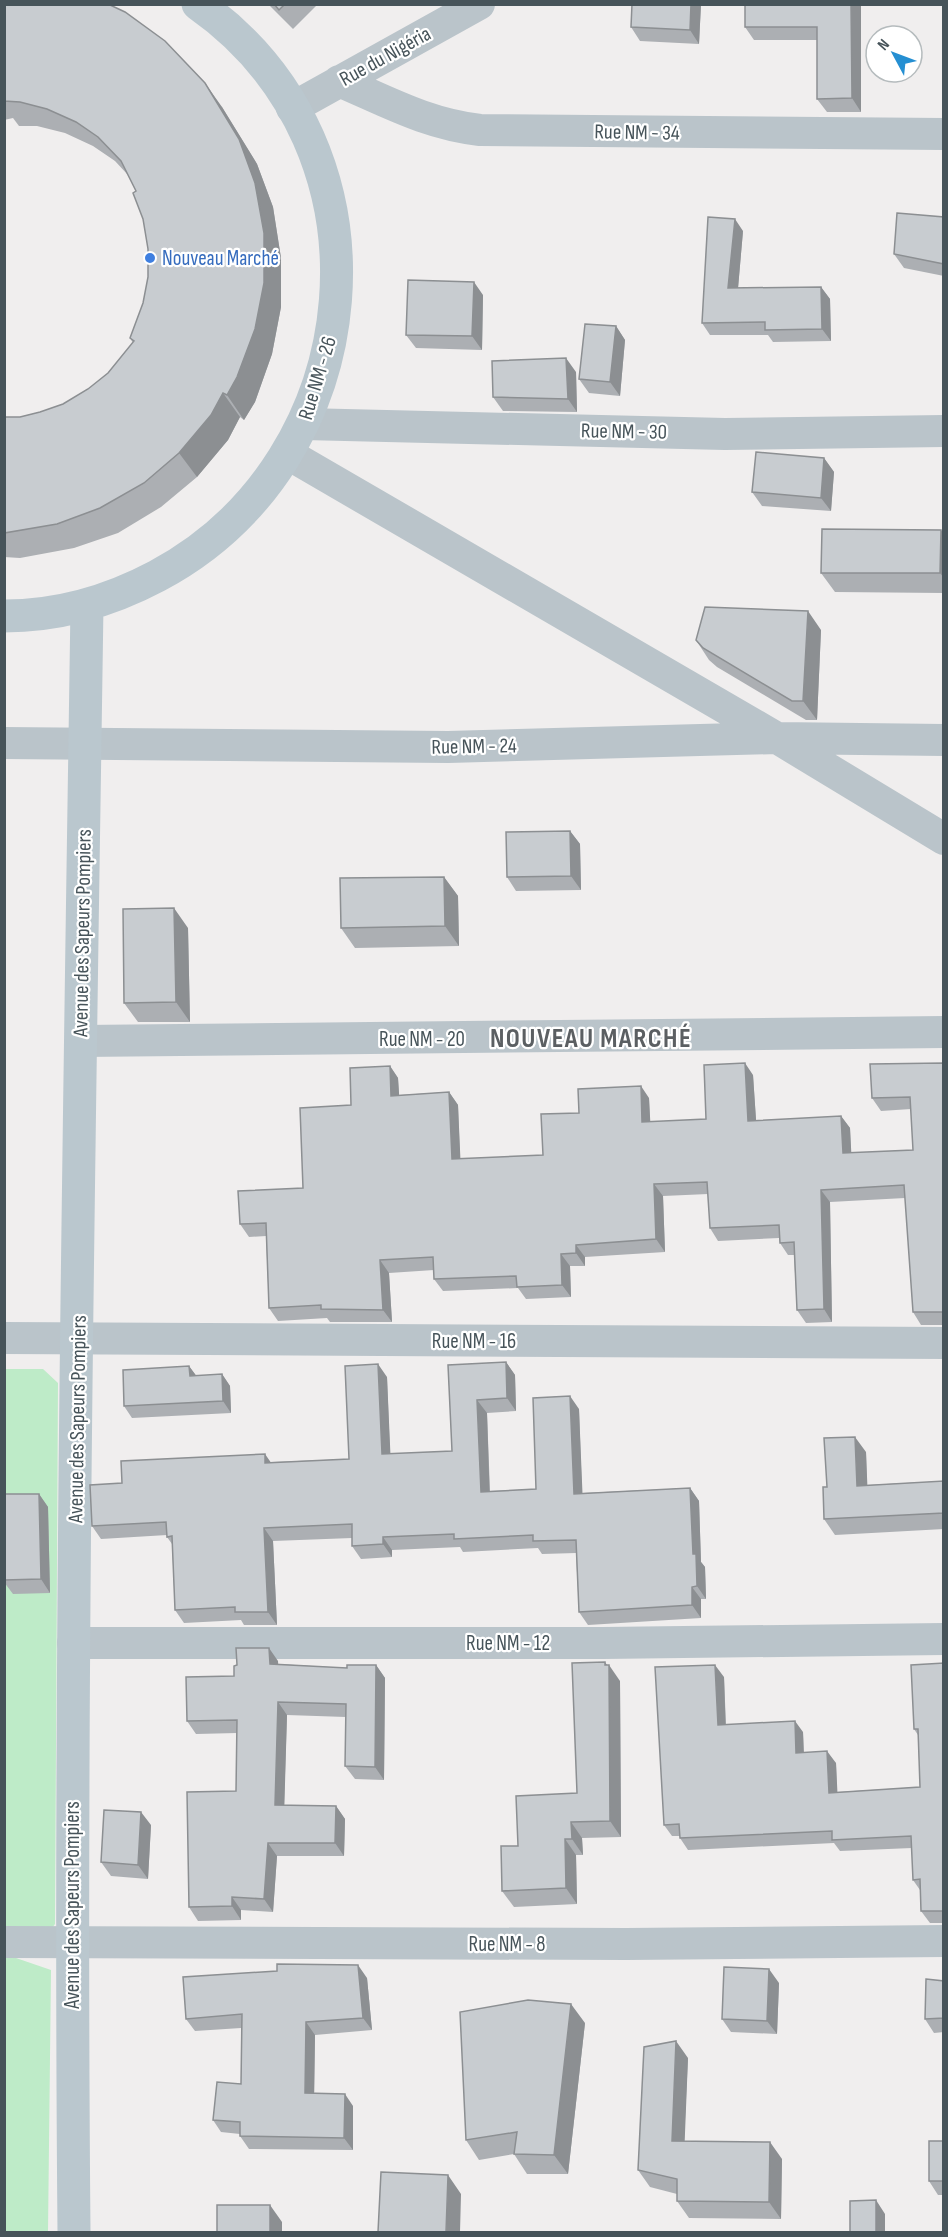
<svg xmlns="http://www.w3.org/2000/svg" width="948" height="2237" font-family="'Sofia Sans Condensed',sans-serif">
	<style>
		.green { fill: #beebc8 }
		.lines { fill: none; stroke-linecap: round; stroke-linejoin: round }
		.street { stroke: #bac4ca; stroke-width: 32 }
		.secondary { stroke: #bac7ce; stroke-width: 33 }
		.wall { fill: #acafb3 }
		.shaded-wall { fill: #8c8f92 }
		.building { fill: #c8ccd0; stroke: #8c8f92; stroke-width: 1.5 }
		.shop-dot { fill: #3f7fe0; stroke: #fff; stroke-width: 2 }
		.labels { text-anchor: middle; stroke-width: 4.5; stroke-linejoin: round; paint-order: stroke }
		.street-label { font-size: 21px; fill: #47545a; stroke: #fff }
		.shop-label { font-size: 21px; fill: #366cbe; stroke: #fff; text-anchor: start }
		.district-label { font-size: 27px; font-weight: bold; letter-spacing: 1.5px; fill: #5b5f62; stroke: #fff }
	</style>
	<rect width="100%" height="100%" fill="#f0eeee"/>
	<!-- green -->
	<path class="green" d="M4,1369H43L58,1383L55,1924L45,1937L5,1938Z
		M4,1958H16L51,1970L48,2232H5Z"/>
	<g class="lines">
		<!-- street -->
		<path class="street" d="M339,81C388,102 427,124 480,130L944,134
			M292,108L479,4
			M304,424L725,434L944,431
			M288,454L777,738L944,839
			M4,743L448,747L777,738L944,740
			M81,1041L944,1032
			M4,1338L944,1343
			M73,1643H603L944,1639
			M4,1942L626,1944L944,1941"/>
		<!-- secondary -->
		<path class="secondary" d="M4,616C57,616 110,601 157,576C373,461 403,148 198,4
			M74,2232C69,1690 79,1147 87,605"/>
	</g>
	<!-- wall -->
	<path class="wall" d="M4,4L222,107L257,164L273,207L281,258V307L272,354L255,402L244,420L240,417L228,440L197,477L161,507L118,533L74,548L20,558L4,557V417H20L40,412L63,404L88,389L108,373L133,343L130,338L143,303L148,277V249L143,219L136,191L128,175L115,161L93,146L65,133L37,126H19L13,118L4,120Z
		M268,4H318L293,29Z
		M701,4L699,44L640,41L631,27Z
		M861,4V112H827L817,99V40H754L745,27Z
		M944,217V276L904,268L894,254Z
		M743,231L738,288L821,287L830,299L831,341L773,342L768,335H710L702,323Z
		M483,295L482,350L416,348L406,335Z
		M616,326L625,340L620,396L589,393L579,379Z
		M576,372L577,412L503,411L493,397Z
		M824,458L834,472L831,511L762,506L752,492Z
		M944,534V593L835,592L821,573Z
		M821,630L817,720H806L717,667L709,660L696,640Z
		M570,831L580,844L581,890L516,891L507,877Z
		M444,877L458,896L459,946L355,948L341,928Z
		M188,928L190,1022H138L124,1003Z
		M944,1063V1325H921L913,1312L905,1198L830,1202L832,1322L806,1323L797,1310L794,1255H788L780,1243L779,1238L718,1241L710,1228L708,1194L663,1196L665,1252L585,1257V1266H570L571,1297L526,1299L518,1288L443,1291L434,1279V1270L389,1273L392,1322H330L327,1318L278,1321L269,1308L266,1236L249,1237L240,1224L303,1188L351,1105L390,1066L398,1078L399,1095L449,1092L458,1105L460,1159L543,1155L579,1113L649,1098L650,1122L706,1119L753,1075L756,1121L841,1116L850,1128L851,1153L913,1150L911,1109L881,1111L872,1098Z
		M506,1362L515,1375L516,1411L487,1413L490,1491L536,1489L579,1409L582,1493L690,1488L699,1501L701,1562L705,1567L706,1599H701V1618L588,1625L579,1612L576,1553L542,1554L538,1548L463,1552L460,1547L392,1550V1557L361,1559L352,1546V1538L273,1541L277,1625H244L241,1620L184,1623L175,1610L172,1544L167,1537V1535L101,1539L92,1526L122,1483L271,1462L349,1459L387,1377L390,1454L452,1451L448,1365Z
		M189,1366L196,1376L222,1374L230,1386L231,1413L132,1418L124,1406Z
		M866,1452L867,1485L944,1481V1529L835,1535L824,1519Z
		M4,1494H39L48,1507L50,1593L13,1594L4,1582Z
		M278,1661V1664L347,1668L376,1665L385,1678L384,1780L355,1779L345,1766L346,1717L287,1715L284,1805L336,1806L345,1819L344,1856H277L273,1912L241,1910V1920L198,1921L189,1907L236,1791L237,1733L196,1734L187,1721L234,1676Z
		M944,1663V1923H930L921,1911L920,1890L913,1880L912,1848L840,1851L834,1843L688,1850L680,1838V1836H672L664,1825L724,1677L726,1725L803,1732L804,1752L836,1763L837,1792L920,1787L918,1735L914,1729Z
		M620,1681L621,1837L582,1838L583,1855H576L577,1904L514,1907L502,1891L518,1846L577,1793Z
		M151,1825L148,1879L111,1876L101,1862Z
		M367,1978L372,2030L315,2035L314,2093L353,2106V2150L249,2149L240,2136V2134L221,2132L213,2120L241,2084V2028L195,2031L186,2019Z
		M944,1981V2032L934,2033L925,2019Z
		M779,1983L777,2034L731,2032L722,2019Z
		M585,2023L568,2174H527L514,2154L479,2160L466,2140Z
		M688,2058L684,2141L782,2159L781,2219L689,2218L677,2201V2194L650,2187L638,2170Z
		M944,2141V2195H938L929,2181Z"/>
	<!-- shaded-wall -->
	<path class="shaded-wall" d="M691,4H701L699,44L690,30Z
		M851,4H861V112L852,98Z
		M205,83L222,107L257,164L273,207L281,258V307L272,354L255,402L244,420L227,395Z
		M735,219L743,231L737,300L728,288Z
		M474,282L483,295L482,350L472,336Z
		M821,287L830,299L831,341L822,329Z
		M616,326L625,340L620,396L610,382Z
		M566,358L576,372L577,412L568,399Z
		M223,393L240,417L228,440L197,477L179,453Z
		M824,458L834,472L831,511L821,498Z
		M941,530L944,534V578L940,573Z
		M808,611L821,630L817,720L803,701Z
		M570,831L580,844L581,890L571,876Z
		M444,877L458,896L459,946L445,926Z
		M174,908L188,928L190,1022L176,1002Z
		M745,1063L753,1075L757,1134L748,1121Z
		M390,1066L398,1078L400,1108L391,1096Z
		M641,1086L649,1098L651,1135L642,1122Z
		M449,1092L458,1105L461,1172L452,1159Z
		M841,1116L850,1128L852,1166L843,1153Z
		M654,1184L663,1196L665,1252L656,1239Z
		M821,1190L830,1202L832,1322L824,1309Z
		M576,1245L585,1257V1266L576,1253Z
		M561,1254L570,1266L571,1297L562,1285Z
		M380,1260L389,1273L392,1322L383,1310Z
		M506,1362L515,1375L516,1411L507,1398Z
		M378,1364L387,1377L391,1467L382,1454Z
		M189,1366L198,1378L190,1376Z
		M222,1374L230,1386L231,1413L223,1401Z
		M570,1396L579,1409L583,1506L574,1494Z
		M477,1400L487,1413L490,1505L481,1492Z
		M855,1437L866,1452L868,1501L857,1486Z
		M265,1454L274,1467L265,1463Z
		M690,1488L699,1501L701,1562L705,1567L706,1599L697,1586L693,1554Z
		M39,1494L48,1507L50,1593L41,1579Z
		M264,1528L273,1541L277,1625L268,1612Z
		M383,1537L392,1550V1557L383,1544Z
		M692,1587L701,1599V1618L692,1605Z
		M269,1648L278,1661L279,1677L270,1664Z
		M605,1662L609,1668V1665L620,1681L621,1837L610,1821Z
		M376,1665L385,1678L384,1780L375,1767Z
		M715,1665L724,1677L726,1737L718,1725Z
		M278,1702L287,1715L284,1818L275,1805Z
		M795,1721L803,1732L804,1764L796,1753Z
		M827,1751L836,1763L838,1804L829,1793Z
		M336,1806L345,1819L344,1856L335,1843Z
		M141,1812L151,1825L148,1879L138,1865Z
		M571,1822L582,1838L583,1855L572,1839Z
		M565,1839L576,1855L577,1904L566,1888Z
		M268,1843L277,1856L273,1912L264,1899Z
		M232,1897L241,1910V1920L232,1906Z
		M358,1965L367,1978L372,2030L363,2018Z
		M769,1969L779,1983L777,2034L767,2021Z
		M571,2004L585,2023L568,2174L554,2155Z
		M306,2022L315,2035L314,2106L305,2093Z
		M676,2041L688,2058L684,2158L672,2141Z
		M345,2094L353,2106V2150L344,2138Z
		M770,2142L782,2159L781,2219L769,2202Z
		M448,2175L461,2194L460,2232H446Z
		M876,2200L885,2214V2232H876Z
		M270,2205L282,2222V2232H270Z"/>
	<!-- building -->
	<path class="building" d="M4,4H108L125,12L165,41L205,83L239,139L255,183L264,233V283L255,329L237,377L227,395L223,393L211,415L179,453L144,483L100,508L57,524L4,533V417H20L40,412L63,404L88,389L108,373L134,341L130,338L143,303L148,277V249L143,219L133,193L136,191L121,161L98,137L76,122L47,109L20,102L4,101Z
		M274,4H285L279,10Z
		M632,4H691L690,30L631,27Z
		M745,4H851L852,98L817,99V27H745Z
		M897,213L944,217V264L894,254Z
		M708,217L735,219L728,288L821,287L822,329L765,330V322L702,323Z
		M408,280L474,282L472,336L406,335Z
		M585,324L616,326L610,382L579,379Z
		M566,358L568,399L493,397L492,361Z
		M756,452L824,458L821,498L752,492Z
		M822,529L941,530L940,573H821Z
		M705,607L808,611L803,701H792L703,648L696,640Z
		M570,831L571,876L507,877L506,832Z
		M444,877L445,926L341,928L340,878Z
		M174,908L176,1002L124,1003L123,909Z
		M745,1063L748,1121L841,1116L843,1153L913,1150L910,1097L872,1098L870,1064L944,1063V1312H913L904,1185L821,1190L824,1309L797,1310L794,1242L780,1243L779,1225L710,1228L707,1182L654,1184L656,1239L576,1245V1253L561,1254L562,1285L517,1287L516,1276L434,1279L433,1257L380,1260L383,1310L321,1309V1305L269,1308L266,1223L240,1224L238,1191L303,1188L300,1108L351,1105L350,1068L390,1066L391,1096L449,1092L452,1159L543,1155L541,1114L579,1113L578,1089L641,1086L642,1122L706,1119L704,1065Z
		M506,1362L507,1398L477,1400L481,1492L536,1489L533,1398L570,1396L574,1494L690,1488L693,1554H696L697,1586L692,1587V1605L579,1612L576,1540L533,1541V1535L454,1539V1534L383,1537V1544L352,1546V1524L264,1528L268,1612H235V1607L175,1610L172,1536L167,1537L166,1522L92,1526L90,1485L122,1483L121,1461L265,1454V1463L349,1459L345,1366L378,1364L382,1454L452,1451L448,1365Z
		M189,1366L190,1376L222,1374L223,1401L124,1406L123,1370Z
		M855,1437L857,1486L944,1481V1513L824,1519L823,1487H827L824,1438Z
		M4,1494H39L41,1579L4,1580Z
		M236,1648H269L270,1664L347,1668V1665H376L375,1767L345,1766L346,1704L278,1702L275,1805L336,1806L335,1843H268L264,1899L232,1897V1906L189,1907L187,1792L236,1791L237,1720L187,1721L186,1677L234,1676V1666L237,1665Z
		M605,1662V1665H609L610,1821L571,1822L572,1839H565L566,1888L502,1891L501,1846H518L516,1796L577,1793L572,1663Z
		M944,1663V1911H921L920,1879L913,1880L911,1836L832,1840V1831L680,1838L679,1824L664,1825L655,1667L715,1665L718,1725L795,1721L796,1753L827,1751L829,1793L920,1787L918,1729H914L911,1665Z
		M104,1810L141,1812L138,1865L101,1862Z
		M277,1964L358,1965L363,2018L306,2022L305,2093L345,2094L344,2138L240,2136V2122L213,2120L217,2082L241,2084L242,2014L186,2019L183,1977L277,1971Z
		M724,1967L769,1969L767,2021L722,2019Z
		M926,1979L944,1981V2018L925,2019Z
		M528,2000L571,2004L554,2155L514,2154L517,2132L466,2140L460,2012Z
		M676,2041L672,2141L770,2142L769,2202L677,2201V2179L638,2170L644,2047Z
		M929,2141H944V2181H929Z
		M381,2172L448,2175L446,2232H378Z
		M876,2200V2232H850V2201Z
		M217,2205H270V2232H217Z"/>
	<!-- markers -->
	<circle class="shop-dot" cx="150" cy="258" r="6"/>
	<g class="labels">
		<!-- street labels -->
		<g class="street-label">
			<text transform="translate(385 56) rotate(-29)" y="7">Rue du Nigéria</text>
			<text transform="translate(637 132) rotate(1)" y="7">Rue NM - 34</text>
			<text transform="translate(317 378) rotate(-73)" y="7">Rue NM - 26</text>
			<text transform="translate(624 431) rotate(1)" y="7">Rue NM - 30</text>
			<text transform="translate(474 746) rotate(-1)" y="7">Rue NM - 24</text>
			<text transform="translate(82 933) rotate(-89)" y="7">Avenue des Sapeurs Pompiers</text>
			<text x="422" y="1046">Rue NM - 20</text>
			<text x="474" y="1348">Rue NM - 16</text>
			<text transform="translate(77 1419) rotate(-89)" y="7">Avenue des Sapeurs Pompiers</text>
			<text x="508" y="1650">Rue NM - 12</text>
			<text transform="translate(72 1905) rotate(-90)" y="7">Avenue des Sapeurs Pompiers</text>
			<text x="507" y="1951">Rue NM - 8</text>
		</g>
		<!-- shop labels -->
		<g class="shop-label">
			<text x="162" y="265">Nouveau Marché</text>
		</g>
		<!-- district labels -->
		<g class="district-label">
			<text x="591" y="1047">NOUVEAU MARCHÉ</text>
		</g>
	</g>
	<!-- border -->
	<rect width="948" height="2237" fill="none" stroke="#47545a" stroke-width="12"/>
	<!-- north arrow -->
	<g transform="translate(894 54) rotate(311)"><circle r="28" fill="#ffffff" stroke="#b5bbbd" stroke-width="1.5"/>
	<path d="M0-4.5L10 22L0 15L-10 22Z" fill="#258fd2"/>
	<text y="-9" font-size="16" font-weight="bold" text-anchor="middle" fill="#47545a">N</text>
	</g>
</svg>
